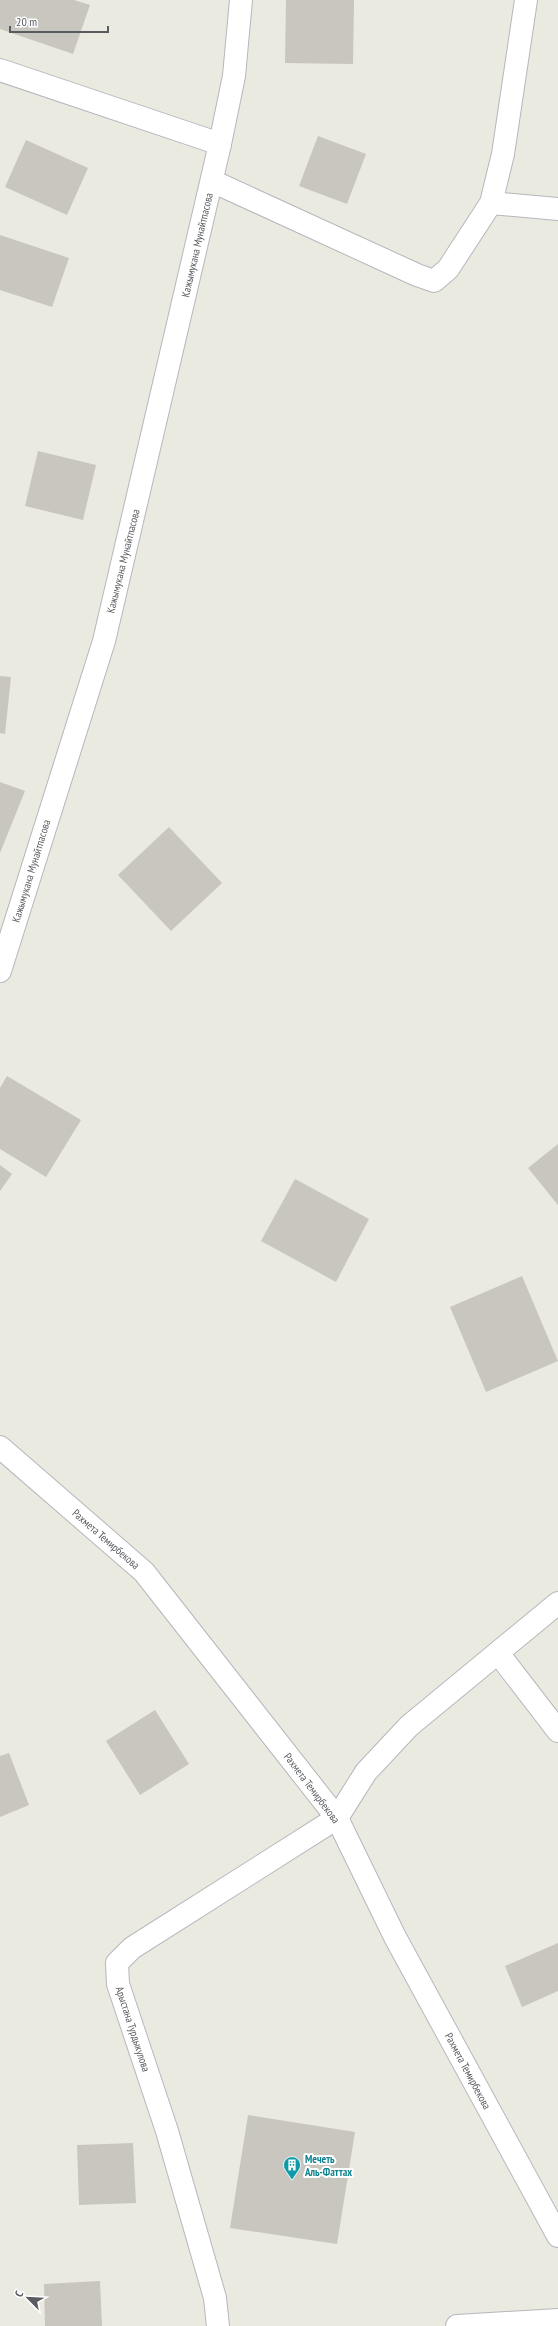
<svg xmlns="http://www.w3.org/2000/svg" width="558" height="2326" font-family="'PT Sans Narrow',sans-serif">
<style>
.building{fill:#c8c6bf}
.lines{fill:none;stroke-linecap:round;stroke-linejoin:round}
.street-casing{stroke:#b5b7bc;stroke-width:24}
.street{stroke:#fff;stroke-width:22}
.labels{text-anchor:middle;stroke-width:4;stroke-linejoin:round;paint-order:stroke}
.street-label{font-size:11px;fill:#585c61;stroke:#fff}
.culture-label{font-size:11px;font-weight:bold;fill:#0d838f;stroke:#fff;text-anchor:start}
</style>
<rect width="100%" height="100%" fill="#ebeae0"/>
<g class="building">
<path d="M0 0H74L90 5 73 54 0 29Z"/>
<path d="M286 0H354L353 64 285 63Z"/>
<path d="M318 136 366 154 347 204 299 186Z"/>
<path d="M26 140 88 168 67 215 5 187Z"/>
<path d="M0 235 69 258 52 307 0 290Z"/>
<path d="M38 451 96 465 83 520 25 506Z"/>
<path d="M0 676 11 677 5 734 0 733Z"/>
<path d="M0 782 25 791 0 853Z"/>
<path d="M169 827 222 883 171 931 118 875Z"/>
<path d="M7 1076 81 1120 46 1177 0 1149V1088Z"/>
<path d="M558 1144V1205L528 1168Z"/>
<path d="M0 1165 12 1174 0 1191Z"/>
<path d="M295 1179 369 1219 336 1282 261 1241Z"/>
<path d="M522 1276 558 1361 486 1392 450 1307Z"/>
<path d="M155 1710 189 1764 140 1795 106 1741Z"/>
<path d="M9 1753 29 1805 0 1817V1756Z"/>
<path d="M558 1943V1991L522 2007 505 1966Z"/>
<path d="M248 2115 355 2132 337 2244 230 2228Z"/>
<path d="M133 2143 136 2203 79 2205 77 2145Z"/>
<path d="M100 2281 102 2326H45L44 2284Z"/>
</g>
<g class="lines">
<g class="street-casing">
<g id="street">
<path d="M0 70 220 144"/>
<path d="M212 181 417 275 434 281 448 269 491 203 503 154 526 0"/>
<path d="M491 203 558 209"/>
<path d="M0 971 104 641 220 144 234 76 241 0"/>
<path d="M0 1447 144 1572 337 1818 395 1937 558 2236"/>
<path d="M498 1653 558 1731"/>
<path d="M218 2326 215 2298 167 2131 118 1984 117 1963 132 1948 337 1818 366 1772 409 1726 558 1603"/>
<path d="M457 2326 558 2320"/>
</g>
</g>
<use href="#street" class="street"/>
</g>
<defs>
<g id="building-pin" transform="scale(0.9)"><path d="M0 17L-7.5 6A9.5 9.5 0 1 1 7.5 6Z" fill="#0f9aa8" stroke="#fff"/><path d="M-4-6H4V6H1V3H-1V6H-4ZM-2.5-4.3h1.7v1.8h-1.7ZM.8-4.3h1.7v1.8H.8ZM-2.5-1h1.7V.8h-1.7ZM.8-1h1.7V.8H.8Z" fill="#fff"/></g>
</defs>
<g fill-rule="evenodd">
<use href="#building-pin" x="292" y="2165"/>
</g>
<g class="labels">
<g class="street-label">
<text transform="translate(197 245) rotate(-77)" y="4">Кажымукана Мунайтпасова</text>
<text transform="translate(123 561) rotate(-76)" y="4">Кажымукана Мунайтпасова</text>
<text transform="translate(31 871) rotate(-73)" y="4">Кажымукана Мунайтпасова</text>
<text transform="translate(106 1539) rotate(41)" y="4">Рахмета Темирбекова</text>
<text transform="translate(312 1788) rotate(53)" y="4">Рахмета Темирбекова</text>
<text transform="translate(133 2029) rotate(72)" y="4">Арыстана Турдыкулова</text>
<text transform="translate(468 2071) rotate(62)" y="4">Рахмета Темирбекова</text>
</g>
<g class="culture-label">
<text x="305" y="2163">Мечеть<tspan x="305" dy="13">Аль-Фаттах</tspan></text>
</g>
</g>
<g transform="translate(28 2298) rotate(294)" stroke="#ffffff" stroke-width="3" paint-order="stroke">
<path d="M0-3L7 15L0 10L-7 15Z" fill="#585c61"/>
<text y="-6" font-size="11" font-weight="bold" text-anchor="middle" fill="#585c61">С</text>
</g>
<path d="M10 26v6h98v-6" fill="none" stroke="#585c61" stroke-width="2"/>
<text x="16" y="26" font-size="12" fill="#585c61" stroke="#ffffff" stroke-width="3" paint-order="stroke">20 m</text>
</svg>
